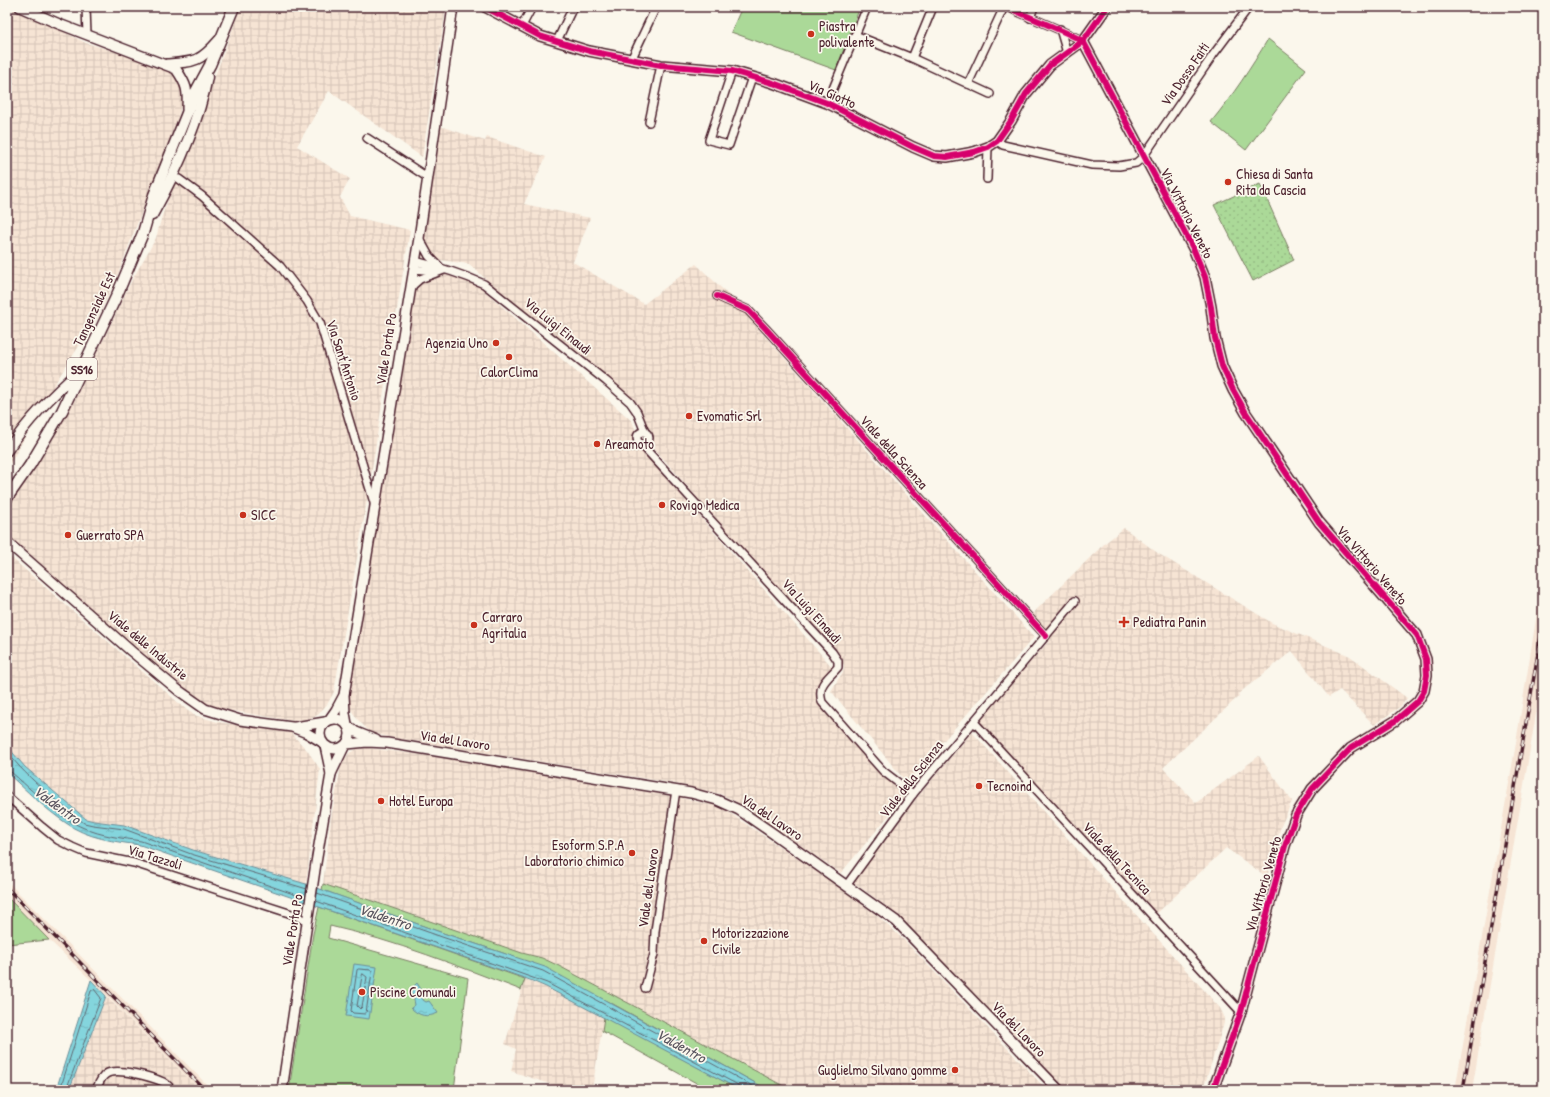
<svg xmlns="http://www.w3.org/2000/svg" width="1550" height="1097" font-family="'Patrick Hand',sans-serif">
<style>
.built{fill:#f6e4d4}
.industrial{fill:url(#industrial-grid)}
.green{fill:#abd998;stroke:#7a7c62}
.garden{fill:url(#garden-dots);stroke:#7a7c62}
.water{fill:url(#water-ripples);stroke:#6d8c96}
.lines{fill:none;stroke-linecap:round;stroke-linejoin:round}
.shore{stroke:#616872;stroke-width:1}
.street-casing{stroke:#4a1f2b;stroke-width:10}
.secondary-casing{stroke:#4a1f2b;stroke-width:12}
.primary-casing{stroke:#4a1f2b;stroke-width:13}
.street{stroke:#fbf7ec;stroke-width:7}
.secondary{stroke:#fbf7ec;stroke-width:9}
.primary{stroke:#fbf7ec;stroke-width:10}
.rail-casing{stroke:#4a1f2b;stroke-width:3.5}
.rail{stroke:#fbf7ec;stroke-width:2;stroke-dasharray:6;stroke-linecap:butt}
.cycleway-casing{stroke:#fbf7ec;stroke-width:8}
.cycleway{stroke:#d6006c;stroke-width:6}
.poi-dot{fill:#c8321e;stroke:#fbf7ec;stroke-width:1.5}
.labels{text-anchor:middle;stroke-width:3.5;stroke-linejoin:round;paint-order:stroke}
.shield{fill:#fbf7ec;stroke:#7f6065;stroke-width:1}
.shield-label{font-size:13px;font-weight:bold;fill:#4a1f2b}
.poi-label{font-size:14px;fill:#4a1f2b;stroke:#fbf7ec;text-anchor:start}
.street-label{font-size:14px;fill:#4a1f2b;stroke:#fbf7ec}
.water-label{font-size:15px;font-style:italic;fill:#5b5660;stroke:#fbf7ec}
</style>
<defs>
<pattern id="industrial-grid" width="8" height="8" patternUnits="userSpaceOnUse"><rect width="8" height="8" fill="#f6e4d4"/><path d="M0 4h8M4 0v8" fill="none" stroke="#d4c3b6"/></pattern>
<pattern id="garden-dots" width="8" height="8" patternUnits="userSpaceOnUse"><rect width="8" height="8" fill="#abd998"/><path d="M2 2h.1M6 6h.1" fill="none" stroke="#95ba83" stroke-width="1.8" stroke-linecap="round"/></pattern>
<pattern id="water-ripples" width="26" height="14" patternUnits="userSpaceOnUse"><rect width="26" height="14" fill="#84d5dd"/><path d="M2 4q2-2 4 0t4 0M15 11q2-2 4 0t4 0" fill="none" stroke="#74b6be"/></pattern>
</defs>
<rect width="100%" height="100%" fill="#fbf7ec"/>
<filter id="ink" filterUnits="userSpaceOnUse"><feTurbulence type="fractalNoise" baseFrequency=".025" numOctaves="2"/><feDisplacementMap in="SourceGraphic" scale="8" xChannelSelector="R" yChannelSelector="G"/><feConvolveMatrix kernelMatrix="1 2 1 2 8 2 1 2 1" color-interpolation-filters="sRGB"/></filter>
<g filter="url(#ink)">
<g class="built">
<path d="M1543 576V673L1472 1090H1455L1515 749Z"/>
<path d="M7 881 212 1090H200L91 980 49 940 7 897Z"/>
</g>
<g class="industrial">
<path d="M7 7H10L38 19 86 43 160 65 173 73 182 85 183 99 177 120 118 274 87 339 83 340 59 377 7 469Z"/>
<path d="M241 7H446L422 157 329 91 297 146 350 179 340 197 350 216 410 230 389 358 369 488 334 692 328 703 318 715 310 718 294 721 210 707 180 688 7 537V505L36 465 51 442 74 401 132 280 156 238 162 216Z"/>
<path d="M440 126 485 141 487 137 546 157 524 204 590 218 573 262 644 304 696 264 751 316 752 322 1034 637 907 783 831 691 844 670V665L653 447 640 415 469 264 418 257Z"/>
<path d="M442 270 464 273 632 421 644 453 833 668 819 693 904 797 841 873 735 801 721 794 673 783 389 737 370 732 358 720 351 710 347 694 413 289 419 279Z"/>
<path d="M1124 528 1159 554 1272 623 1350 656 1407 698 1401 706 1374 725 1340 690 1329 697 1292 651 1238 694 1239 696 1163 768 1196 803 1259 756 1292 801 1281 826 1267 877 1226 848 1153 917 978 722 1048 642 1047 637 1029 617 1104 544Z"/>
<path d="M7 554 188 711 197 716 218 722 291 733 307 750 320 769 306 884 193 850 124 825 94 821 86 819 25 767 13 753 7 740Z"/>
<path d="M972 732 1220 1008 1224 1016V1023L1203 1090H1064L912 930 883 904 849 879Z"/>
<path d="M367 748 445 758 671 796 717 806 728 812 832 882 875 914 903 939 1047 1090H791L559 966 542 958 522 953 323 884 331 818 341 766 349 753 357 749Z"/>
<path d="M525 979 546 987 604 1017 592 1090H567L511 1071 516 1049 505 1044Z"/>
<path d="M106 996 200 1090H69Z"/>
</g>
<g class="green">
<path d="M742 7H860L836 70 731 32Z"/>
<path d="M1268 39 1306 69 1246 150 1211 122C1233 95 1251 68 1268 39Z"/>
<path d="M323 884 522 953 542 958 559 966 791 1090H768L613 1004 503 953 443 933 322 890Z"/>
<path d="M7 897 49 940 7 944Z"/>
<path d="M319 907 525 979 521 990C458 966 396 941 330 926L328 938 468 978 454 1090H289L313 934Z"/>
<path d="M604 1017 740 1090H709L602 1031Z"/>
</g>
<path class="garden" d="M1260 184 1294 260 1253 281 1214 205Z"/>
<g class="water">
<path d="M7 741 13 753 25 767 86 819 94 821 124 825 193 850 306 884 443 933 545 967 768 1090H740L546 987 530 980 140 845C116 842 86 838 66 823 45 809 26 790 7 773Z"/>
<path d="M354 964 377 967 369 1019 346 1016Z"/>
<path d="M91 980 106 996 69 1090H56Z"/>
<path d="M417 983 424 994 422 996 423 1000 426 1002 429 1001 438 1013C427 1018 419 1016 411 1008L415 1005 413 995 410 994 414 986Z"/>
</g>
<g class="lines">
<g class="shore">
<path d="M7 750C16 769 66 809 84 823L93 825 124 829 191 854 307 889"/>
<path d="M7 770 11 772C32 790 59 818 84 828 101 836 122 838 141 841L305 898"/>
<path d="M317 893 442 937 543 971 760 1090"/>
<path d="M316 901 547 983 738 1085 741 1090"/>
<path d="M359 969 371 970 372 972 366 1013 365 1014 353 1013 351 1011 357 970Z"/>
<path d="M363 974 367 977 362 1007 360 1009 357 1006 362 976Z"/>
<path d="M60 1090 91 991 94 989 101 998 66 1090"/>
</g>
<g class="street-casing">
<g id="street">
<path d="M86 7 87 35"/>
<path d="M1008 7C1032 19 1058 28 1083 41"/>
<path d="M1030 18 1034 7"/>
<path d="M522 26 532 7"/>
<path d="M1060 29 1067 53"/>
<path d="M855 35 912 58 990 94"/>
<path d="M557 41 573 7"/>
<path d="M912 58 933 7"/>
<path d="M631 60 656 7"/>
<path d="M732 71 709 140 729 145 752 77"/>
<path d="M968 84 1004 7"/>
<path d="M827 103 867 7"/>
<path d="M649 122 661 65"/>
<path d="M367 138 427 177"/>
<path d="M997 141 1003 145 1092 165 1119 166 1136 163 1143 157 1213 55 1249 7"/>
<path d="M179 179 202 196 280 266 307 301 320 323 375 506"/>
<path d="M987 179 988 147"/>
<path d="M419 238 429 256 439 266"/>
<path d="M415 261C439 267 462 274 484 284L606 381 630 402 637 412 645 432"/>
<path d="M413 269 434 271"/>
<path d="M411 287 420 279 444 270"/>
<path d="M717 296 748 310 767 330 1046 636"/>
<circle cx="643" cy="438" r="6"/>
<path d="M641 444 832 652 838 661V667C827 680 817 684 822 702L883 771 913 794"/>
<path d="M974 722 1241 1012"/>
<path d="M7 796 42 827 58 840 72 847 86 853 134 863 295 915 307 922"/>
<path d="M846 886 913 794 1075 601"/>
<path d="M645 988 654 954 655 931 676 790"/>
<path d="M96 1090C98 1085 101 1077 106 1074 117 1067 152 1077 163 1082 167 1084 170 1088 173 1090"/>
</g>
</g>
<g class="secondary-casing">
<g id="secondary">
<path d="M20 7 59 24 176 69C187 85 188 90 187 109"/>
<path d="M485 7 540 36 589 51 661 65 732 71 773 83 827 103 913 147 934 156 947 157 974 152 988 147 997 141 1011 121 1026 94 1050 65 1083 41 1107 7"/>
<path d="M1083 41 1193 248 1205 277 1211 307 1215 338 1222 366 1233 390 1246 413 1319 522 1417 635 1426 659 1427 675 1424 691 1418 701 1395 721 1351 748 1312 789 1296 815 1285 846 1241 1012 1213 1090"/>
<path d="M167 64C195 62 200 62 219 40"/>
<path d="M7 451C27 421 54 393 82 369"/>
<path d="M7 542 131 651 178 690 205 709 240 720 292 727 307 733 322 742"/>
<circle cx="335" cy="734" r="15"/>
<path d="M329 720 336 710 343 697"/>
<path d="M347 724 345 713 344 695 419 238 453 7"/>
<path d="M348 726 356 732 376 740"/>
<path d="M295 727 325 722"/>
<path d="M347 744 367 742 387 743 691 793 717 800 739 810 771 832 896 921 1059 1090"/>
<path d="M325 746 331 774"/>
<path d="M282 1090 316 863 331 774 344 747"/>
</g>
</g>
<g class="primary-casing">
<g id="primary">
<path d="M152 215C176 172 198 125 207 77"/>
<path d="M7 498 30 465 62 411 117 295 143 233 154 195 187 113 196 91 210 65 234 7"/>
</g>
</g>
<use href="#street" class="street"/>
<use href="#secondary" class="secondary"/>
<use href="#primary" class="primary"/>
<g class="rail-casing">
<g id="rail">
<path d="M7 888 205 1090"/>
<path d="M1463 1090 1543 624"/>
</g>
</g>
<use href="#rail" class="rail"/>
<g class="cycleway-casing">
<g id="cycleway">
<path d="M485 7 540 36 589 51 661 65 732 71 773 83 827 103 913 147 934 156 947 157 974 152 988 147 997 141 1011 121 1026 94 1050 65 1083 41 1107 7"/>
<path d="M1008 7C1032 19 1058 28 1083 41L1193 248 1205 277 1211 307 1215 338 1222 366 1233 390 1246 413 1319 522 1417 635 1426 659 1427 675 1424 691 1418 701 1395 721 1351 748 1312 789 1296 815 1285 846 1241 1012 1213 1090"/>
<path d="M717 296 748 310 767 330 1046 636"/>
</g>
</g>
<use href="#cycleway" class="cycleway"/>
</g>
</g>
<g class="poi-dot">
<circle cx="811" cy="34" r="4"/>
<circle cx="1228" cy="182" r="4"/>
<circle cx="496" cy="343" r="4"/>
<circle cx="509" cy="357" r="4"/>
<circle cx="689" cy="416" r="4"/>
<circle cx="597" cy="444" r="4"/>
<circle cx="662" cy="505" r="4"/>
<circle cx="243" cy="515" r="4"/>
<circle cx="68" cy="535" r="4"/>
<path d="M1122 616h4v4h4v4h-4v4h-4v-4h-4v-4h4z"/>
<circle cx="474" cy="625" r="4"/>
<circle cx="979" cy="786" r="4"/>
<circle cx="381" cy="801" r="4"/>
<circle cx="632" cy="853" r="4"/>
<circle cx="704" cy="941" r="4"/>
<circle cx="362" cy="992" r="4"/>
<circle cx="955" cy="1070" r="4"/>
</g>
<g class="labels">
<rect class="shield" x="67" y="358" width="30" height="22" rx="3"/>
<g class="shield-label">
<text x="82" y="374">SS16</text>
</g>
<g class="poi-label">
<text x="819" y="31">Piastra<tspan x="819" dy="16">polivalente</tspan></text>
<text x="1236" y="179">Chiesa di Santa<tspan x="1236" dy="16">Rita da Cascia</tspan></text>
<text x="488" y="348" text-anchor="end">Agenzia Uno</text>
<text x="509" y="377" text-anchor="middle">CalorClima</text>
<text x="697" y="421">Evomatic Srl</text>
<text x="605" y="449">Areamoto</text>
<text x="670" y="510">Rovigo Medica</text>
<text x="251" y="520">SICC</text>
<text x="76" y="540">Guerrato SPA</text>
<text x="482" y="622">Carraro<tspan x="482" dy="16">Agritalia</tspan></text>
<text x="1133" y="627">Pediatra Panin</text>
<text x="987" y="791">Tecnoind</text>
<text x="389" y="806">Hotel Europa</text>
<text x="624" y="850" text-anchor="end">Esoform S.P.A<tspan x="624" dy="16">Laboratorio chimico</tspan></text>
<text x="712" y="938">Motorizzazione<tspan x="712" dy="16">Civile</tspan></text>
<text x="370" y="997">Piscine Comunali</text>
<text x="947" y="1075" text-anchor="end">Guglielmo Silvano gomme</text>
</g>
<g class="street-label">
<text transform="translate(1185 74) rotate(-55)" y="5">Via Dosso Faiti</text>
<text transform="translate(832 94) rotate(24)" y="5">Via Giotto</text>
<text transform="translate(1187 213) rotate(63)" y="5">Via Vittorio Veneto</text>
<text transform="translate(94 309) rotate(-65)" y="5">Tangenziale Est</text>
<text transform="translate(558 326) rotate(39)" y="5">Via Luigi Einaudi</text>
<text transform="translate(386 349) rotate(-81)" y="5">Viale Porta Po</text>
<text transform="translate(344 360) rotate(72)" y="5">Via Sant'Antonio</text>
<text transform="translate(894 452) rotate(48)" y="5">Viale della Scienza</text>
<text transform="translate(1372 565) rotate(49)" y="5">Via Vittorio Veneto</text>
<text transform="translate(812 611) rotate(48)" y="5">Via Luigi Einaudi</text>
<text transform="translate(148 645) rotate(40)" y="5">Viale delle Industrie</text>
<text transform="translate(455 740) rotate(9)" y="5">Via del Lavoro</text>
<text transform="translate(911 779) rotate(-52)" y="5">Viale della Scienza</text>
<text transform="translate(772 817) rotate(34)" y="5">Via del Lavoro</text>
<text transform="translate(155 857) rotate(17)" y="5">Via Tazzoli</text>
<text transform="translate(1117 858) rotate(47)" y="5">Viale della Tecnica</text>
<text transform="translate(1263 884) rotate(-74)" y="5">Via Vittorio Veneto</text>
<text transform="translate(648 888) rotate(-82)" y="5">Viale del Lavoro</text>
<text transform="translate(292 930) rotate(-81)" y="5">Viale Porta Po</text>
<text transform="translate(1019 1029) rotate(46)" y="5">Via del Lavoro</text>
</g>
<g class="water-label">
<text transform="translate(57 805) rotate(36)" y="5">Valdentro</text>
<text transform="translate(385 917) rotate(18)" y="5">Valdentro</text>
<text transform="translate(681 1046) rotate(29)" y="5">Valdentro</text>
</g>
</g>
<rect width="1550" height="1097" fill="none" stroke="#fbf7ec" stroke-width="24"/>
<rect x="12" y="12" width="1526" height="1073" fill="none" stroke="#4a1f2b" stroke-width="1.5" filter="url(#ink)"/>
</svg>
